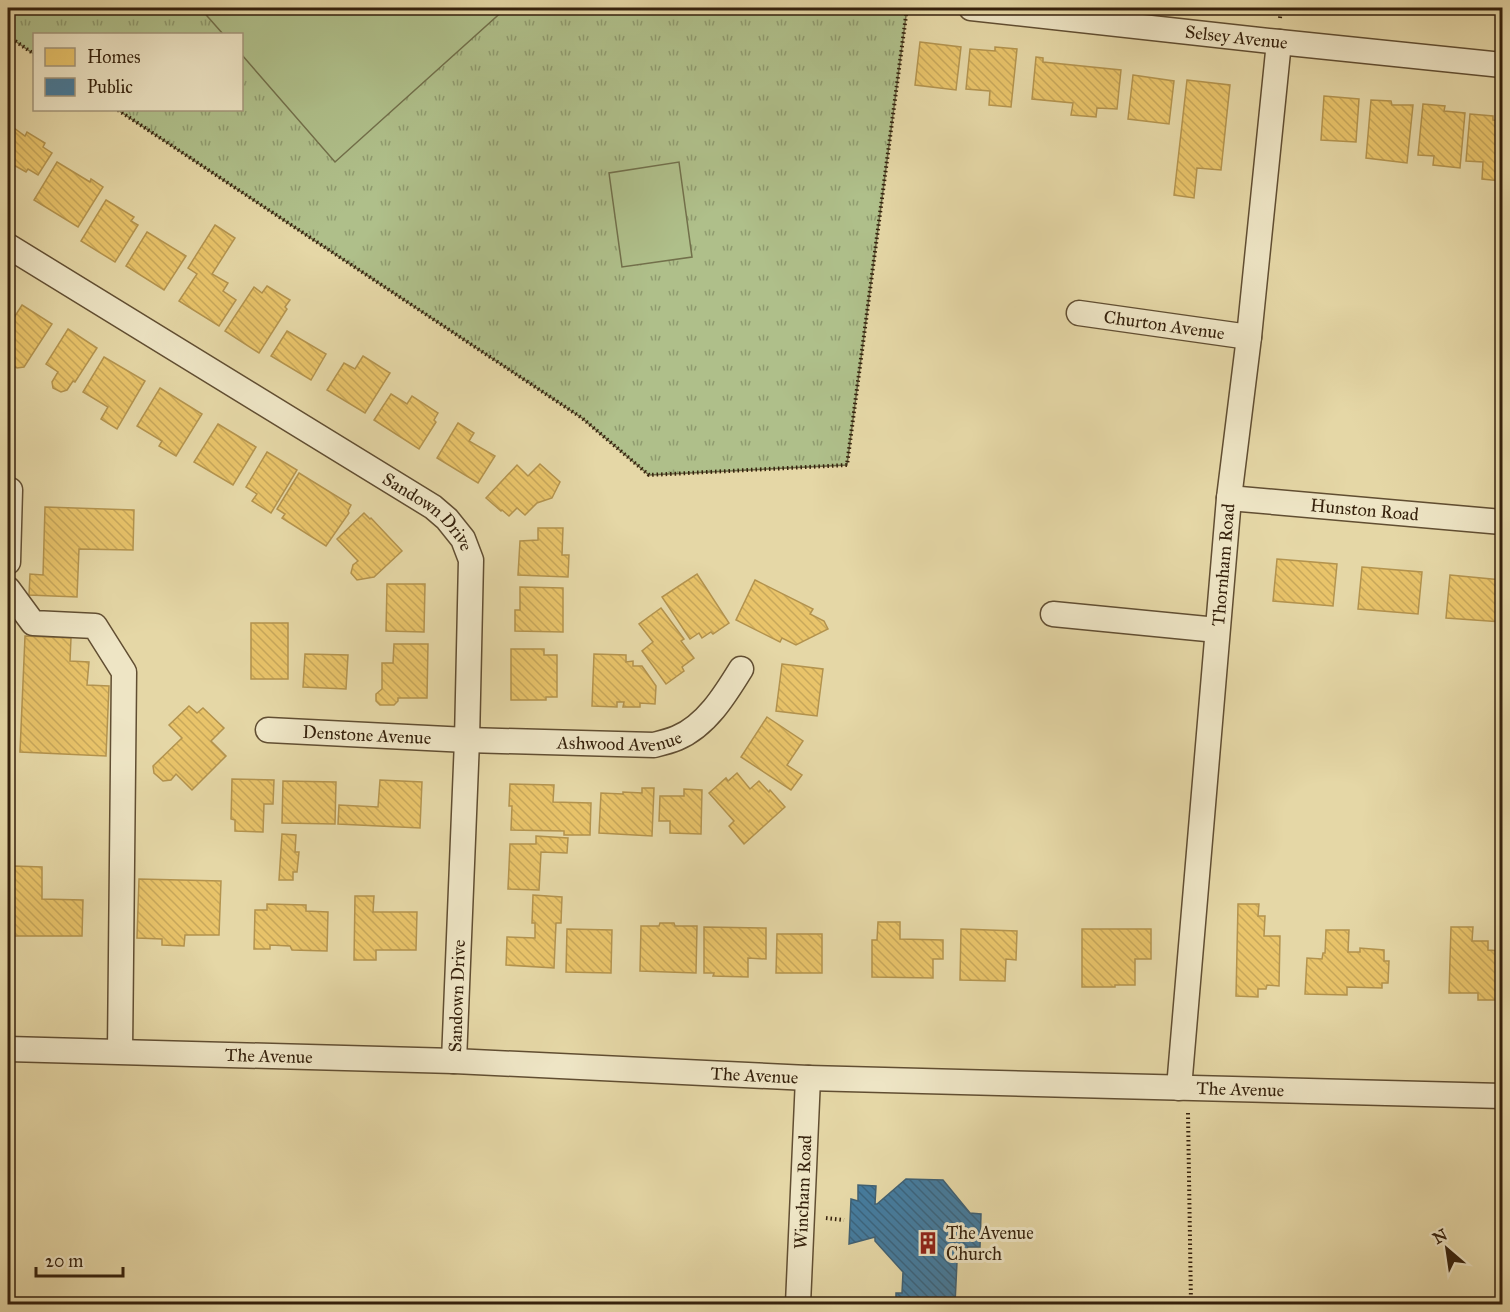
<svg xmlns="http://www.w3.org/2000/svg" width="1510" height="1312" font-family="'IM FELL Great Primer',serif">
<style>
.grass{fill:url(#grass-tufts);stroke:#72704b;stroke-width:1.5}
.garden{fill:#afbf8a;stroke:#72704b;stroke-width:1.5}
.homes{fill:url(#homes-back-hatch);stroke:#b3934e;stroke-width:1.5}
.public{fill:url(#public-back-hatch);stroke:#406072;stroke-width:1.5}
.lines{fill:none;stroke-linecap:round;stroke-linejoin:round}
.minor-casing{stroke:#614e32;stroke-width:27}
.path{stroke:#35210c;stroke-width:4;stroke-dasharray:1.5 3;stroke-linecap:butt}
.minor{stroke:#eee5c5;stroke-width:24}
.labels{text-anchor:middle;stroke-width:6;stroke-linejoin:round;paint-order:stroke}
.street-label{font-size:18px;fill:#35210c;stroke:#eee5c5}
.poi-label{font-size:18px;fill:#35210c;stroke:#eee5c5;text-anchor:start}
</style>
<defs>
<pattern id="grass-tufts" width="24" height="20" patternUnits="userSpaceOnUse" patternTransform="scale(1.5)"><rect width="24" height="20" fill="#afbf8a"/><path d="M3 7l-1-3M5 7V3M7 7l1-3M15 17l-1-3M17 17v-4M19 17l1-3" fill="none" stroke="#8f9b6f"/></pattern>
<pattern id="homes-back-hatch" width="6" height="6" patternUnits="userSpaceOnUse" patternTransform="scale(1.5)"><rect width="6" height="6" fill="#e9c46a"/><path d="M-1 5l2 2M0 0l6 6M5-1l2 2" fill="none" stroke="#c8a85b"/></pattern>
<pattern id="public-back-hatch" width="6" height="6" patternUnits="userSpaceOnUse" patternTransform="scale(1.5)"><rect width="6" height="6" fill="#457b9d"/><path d="M-1 5l2 2M0 0l6 6M5-1l2 2" fill="none" stroke="#3a647e"/></pattern>
</defs>
<rect width="100%" height="100%" fill="#e5d7a6"/>
<filter id="stains"><feTurbulence type="fractalNoise" baseFrequency=".00333" numOctaves="4"/><feColorMatrix values="0 0 0 0 .2 0 0 0 0 .09 0 0 0 0 .02 0 0 0 .5 -.17"/></filter>
<radialGradient id="worn" r=".72"><stop offset=".6" stop-color="#630" stop-opacity="0"/><stop offset="1" stop-color="#630" stop-opacity=".3"/></radialGradient>
<path class="grass" d="M8 8H907L847 465 649 475 582 418 118 110H242V34H34V54L8 36Z"/>
<g class="garden">
<path d="M200 8H506L335 162 242 55V34H223Z"/>
<path d="M679 162 692 257 622 267 609 173Z"/>
</g>
<g class="homes">
<path d="M920 42 961 47 956 90 915 85Z"/>
<path d="M995 47 1017 49 1011 107 989 105 990 91 966 89 970 49 995 51Z"/>
<path d="M1036 57 1043 58V62L1121 70 1117 109 1097 108 1096 117 1071 115 1073 103 1032 99Z"/>
<path d="M1133 75 1174 81 1169 124 1128 119Z"/>
<path d="M1187 80 1230 85 1221 170 1197 168 1194 198 1174 195Z"/>
<path d="M1324 96 1359 99 1356 142 1321 140Z"/>
<path d="M1371 100 1391 101 1392 105H1413L1407 163 1366 158Z"/>
<path d="M1423 104 1445 106 1444 111 1465 113 1460 168 1433 165 1434 156 1418 155Z"/>
<path d="M1470 114 1493 116V120L1502 121V158L1501 181 1482 179 1483 162 1466 161Z"/>
<path d="M14 128 25 136 27 132 45 143 43 147 52 153 38 175 28 169 26 172 10 163 13 159 8 156V137Z"/>
<path d="M57 162 90 182 91 179 103 187 78 227 34 200Z"/>
<path d="M106 200 134 217 131 221 138 225 115 262 81 241Z"/>
<path d="M215 225 235 238 212 274 228 283 223 291 236 300 219 326 179 301 197 274 188 268Z"/>
<path d="M147 232 186 256 164 290 126 266Z"/>
<path d="M267 286 290 300 285 307 287 309 259 353 225 331 254 287 262 293Z"/>
<path d="M22 305 52 324 24 367 17 368 8 362V353L12 346 8 343V327Z"/>
<path d="M68 329 97 348 75 382 73 381 67 390 61 392 53 388 52 382 58 372 46 364Z"/>
<path d="M287 331 326 354 311 380 271 356Z"/>
<path d="M363 356 390 373 365 413 327 390 344 363 355 369Z"/>
<path d="M104 357 145 381 117 429 101 419 108 407 83 392Z"/>
<path d="M160 388 202 414 176 456 159 446 162 441 137 426Z"/>
<path d="M391 394 407 404 412 396 438 413 434 420 436 422 419 449 374 420Z"/>
<path d="M458 423 474 433 469 441 495 456 478 483 437 458Z"/>
<path d="M218 424 256 447 233 485 194 462Z"/>
<path d="M267 452 297 470 271 513 252 501 257 494 246 487Z"/>
<path d="M540 464 560 482 552 498 537 503 525 515 517 508 509 516 502 510 501 511 486 498 517 465 528 476Z"/>
<path d="M299 473 351 505 348 511 349 513 326 546 282 518 285 514 277 509Z"/>
<path d="M45 507 134 510 133 550 79 549 77 597 29 595 30 574 43 575Z"/>
<path d="M364 513 370 519 371 518 402 551 374 577 357 580 351 573 353 565 358 561 337 539Z"/>
<path d="M538 528H563L562 555H569L568 577 518 575 520 541 538 540Z"/>
<path d="M1277 559 1337 564 1333 606 1273 601Z"/>
<path d="M1362 567 1422 572 1418 614 1358 609Z"/>
<path d="M697 574 729 623 713 634 711 632 702 638 699 633 690 639 662 597Z"/>
<path d="M1450 575 1502 580V622L1446 618Z"/>
<path d="M755 580 813 609 810 614 824 621 828 629 796 645 782 638 780 642 736 620Z"/>
<path d="M387 584H425L424 632 386 631Z"/>
<path d="M520 587 563 588V632L515 631V610H520Z"/>
<path d="M661 608 684 639 681 641 694 658 682 667 684 671 666 684 642 651 653 642 639 624Z"/>
<rect x="251" y="623" width="37" height="56"/>
<path d="M25 636 71 638 70 661 89 662 87 685 109 686 106 756 20 752Z"/>
<path d="M394 644H428L427 698H398V701L394 705H380L376 701V694L382 689V663H393Z"/>
<path d="M511 649H544V655H557V697H546V700H511Z"/>
<path d="M305 654 348 655 346 689 303 687Z"/>
<path d="M594 654 626 655V662L633 661V666H642L656 686 655 704 640 703V707H623L624 702H617V707L592 706Z"/>
<path d="M782 664 823 669 817 716 776 711Z"/>
<path d="M189 706 197 713 203 708 224 728 211 741 226 756 192 790 176 774 171 780 163 781 154 773 153 766 182 738 169 725Z"/>
<path d="M767 717 803 741 787 765 802 775 791 790 741 757Z"/>
<path d="M737 773 750 789 759 781 769 792 770 790 785 807 744 844 729 826 734 821 709 793 726 778 728 781Z"/>
<path d="M232 779 274 780 273 804H264L263 832 235 831V820L231 819Z"/>
<path d="M380 780 422 782 420 828 338 824 339 805 378 807Z"/>
<path d="M283 781 336 782 335 824 282 823Z"/>
<path d="M510 784 554 785 553 802 591 803 590 835H564V831L511 830 512 806H509Z"/>
<path d="M642 788H654L652 836 599 833 601 793 623 794V792L642 793Z"/>
<path d="M684 789 702 790 701 834 670 833V821H659L660 796H684Z"/>
<path d="M282 834 296 835 295 852H299L297 872H293V880H279Z"/>
<path d="M536 836 568 838 567 853 541 852 539 890 508 889 510 844H536Z"/>
<path d="M14 866 42 867V899L83 900 82 936H13Z"/>
<path d="M139 879 221 881 219 935H185L184 946 162 945V939L137 938Z"/>
<path d="M533 895 562 897 561 923H556L554 968 506 965 507 937 535 938V923H532Z"/>
<path d="M355 896H374L373 912H417L416 950H376V960H354Z"/>
<path d="M267 904 306 905V911L328 912 327 951 292 950 290 946 270 945V949H254L255 910H267Z"/>
<path d="M1238 904H1259L1258 916H1265L1264 936H1280L1279 986 1267 985 1266 989H1258V997L1236 996Z"/>
<path d="M878 922H900V939L943 940V959H933V978L872 977V940H877Z"/>
<path d="M660 923H674L675 926H697L696 973 640 971 641 926H659Z"/>
<path d="M704 927 766 928V959L748 958V977L713 976 714 973H704Z"/>
<path d="M1451 927H1473L1472 941H1488V950L1500 951 1498 1000H1478V993H1449Z"/>
<path d="M567 929 612 930 611 973 566 972Z"/>
<path d="M961 929 1017 931 1016 960 1006 959 1005 981 960 980Z"/>
<path d="M1082 929H1151V959H1135V985H1115V987H1082Z"/>
<path d="M1326 930H1349L1348 952H1360V948L1384 950V961H1389L1388 983H1382V988L1347 987V995L1305 994 1307 958 1322 959 1323 953H1325Z"/>
<path d="M777 934H822V973H776Z"/>
</g>
<path class="public" d="M906 1179 943 1180 970 1213 981 1214 980 1247H968L957 1262 955 1304H896V1293H902L903 1272 875 1241V1237L849 1244 851 1199 858 1201V1185L876 1186 875 1204H877Z"/>
<g class="lines">
<g class="minor-casing">
<g id="minor">
<path id="s1" d="M971 8 1279 42 1502 65"/>
<path id="s2" d="M8 246 433 507 447 519 463 539 471 560 467 740 454 1061"/>
<path id="s3" d="M1079 313 1249 337"/>
<path id="s4" d="M1229 498 1502 522"/>
<path d="M8 562 10 490"/>
<path d="M8 589 33 623 95 626 124 672 120 1051"/>
<path d="M1053 614 1217 630"/>
<path id="s5" d="M268 730 467 740 654 745C662 743 670 741 677 738 706 726 725 695 741 669"/>
<path id="s6" d="M8 1049 454 1061 808 1078 1502 1096"/>
<path id="s7" d="M1179 1088 1229 498 1249 337 1279 42"/>
<path id="s8" d="M798 1304 808 1078"/>
</g>
</g>
<g class="path">
<path d="M1280 18 1281 8"/>
<path d="M8 36 34 54"/>
<path d="M118 110 582 418 649 475 847 465 907 8"/>
<path d="M1188 1113 1191 1304"/>
<path d="M826 1218 844 1220"/>
</g>
<use href="#minor" class="minor"/>
</g>
<defs>
<g id="building-bare" transform="scale(1.8)"><path d="M-4-6H4V6H1V3H-1V6H-4ZM-2.5-4.3h1.7v1.8h-1.7ZM.8-4.3h1.7v1.8H.8ZM-2.5-1h1.7V.8h-1.7ZM.8-1h1.7V.8H.8Z" fill="#8f2418" stroke="#eee5c5" stroke-width="2.5" paint-order="stroke"/></g>
</defs>
<g fill-rule="evenodd">
<use href="#building-bare" x="928" y="1243"/>
</g>
<g class="labels">
<g class="street-label">
<text dy="6" stroke="none"><textPath href="#s1" startOffset="267">Selsey Avenue</textPath></text>
<text dy="6" stroke="none"><textPath href="#s3" startOffset="86">Churton Avenue</textPath></text>
<text dy="6" stroke="none"><textPath href="#s4" startOffset="136">Hunston Road</textPath></text>
<text dy="6" stroke="none"><textPath href="#s2" startOffset="498">Sandown Drive</textPath></text>
<text dy="6" stroke="none"><textPath href="#s7" startOffset="525">Thornham Road</textPath></text>
<text dy="6" stroke="none"><textPath href="#s5" startOffset="99">Denstone Avenue</textPath></text>
<text dy="6" stroke="none"><textPath href="#s5" startOffset="352">Ashwood Avenue</textPath></text>
<text transform="translate(457 996) rotate(-88)" y="6">Sandown Drive</text>
<text dy="6" stroke="none"><textPath href="#s6" startOffset="261">The Avenue</textPath></text>
<text dy="6" stroke="none"><textPath href="#s6" startOffset="747">The Avenue</textPath></text>
<text dy="6" stroke="none"><textPath href="#s6" startOffset="1233">The Avenue</textPath></text>
<text dy="6" stroke="none"><textPath href="#s8" startOffset="112">Wincham Road</textPath></text>
</g>
<g class="poi-label">
<text x="946" y="1239">The Avenue<tspan x="946" dy="21">Church</tspan></text>
</g>
</g>
<rect width="1510" height="1312" fill="none" stroke="#e5d7a6" stroke-width="30"/>
<rect x="9" y="9" width="1492" height="1294" fill="none" stroke="#35210c" stroke-width="3"/>
<rect x="15" y="15" width="1480" height="1282" fill="none" stroke="#35210c" stroke-width="1.5"/>
<rect x="33" y="33" width="210" height="78" fill="#eee5c5" stroke="#a4977b" stroke-width="1.5"/>
<rect x="45" y="48" width="30" height="18" fill="#e9c46a" stroke="#a4977b" stroke-width="1.5"/>
<text x="87" y="63" font-size="18" fill="#35210c">Homes</text>
<rect x="45" y="78" width="30" height="18" fill="#457b9d" stroke="#a4977b" stroke-width="1.5"/>
<text x="87" y="93" font-size="18" fill="#35210c">Public</text>
<g transform="translate(1447 1249) rotate(331)" stroke="#eee5c5" stroke-width="4.5" paint-order="stroke">
<path d="M0-4.5L10 22L0 15L-10 22Z" fill="#35210c"/>
<text y="-9" font-size="16" font-weight="bold" text-anchor="middle" fill="#35210c">N</text>
</g>
<path d="M36 1267v9h87v-9" fill="none" stroke="#35210c" stroke-width="3"/>
<text x="45" y="1267" font-size="18" fill="#35210c" stroke="#eee5c5" stroke-width="4.5" paint-order="stroke">20 m</text>
<rect width="100%" height="100%" filter="url(#stains)"/>
<rect width="100%" height="100%" fill="url(#worn)"/>
</svg>
